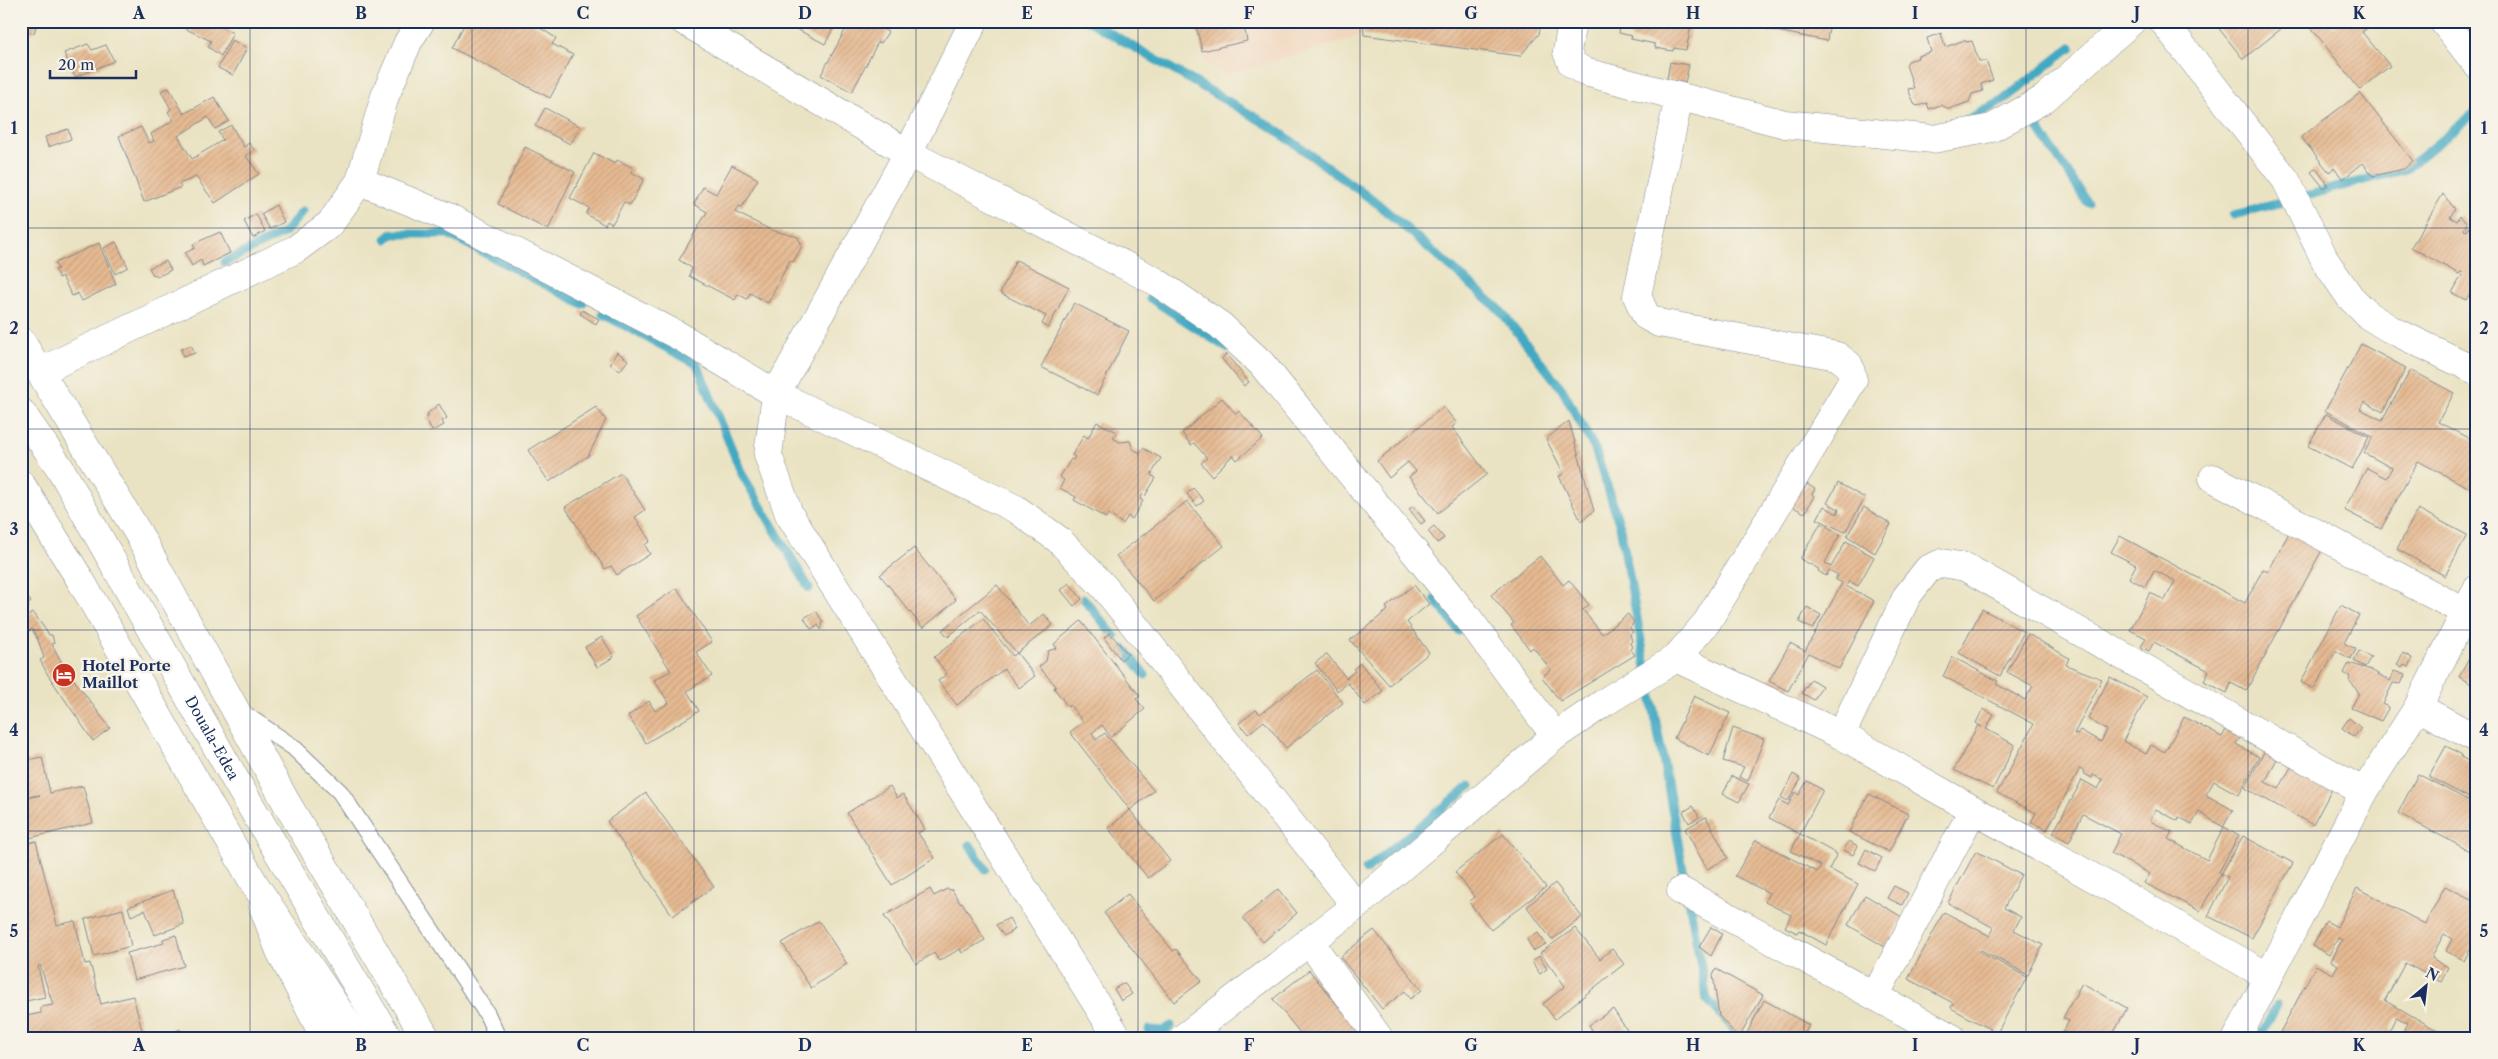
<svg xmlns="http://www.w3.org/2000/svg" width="2498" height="1059" font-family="'Libre Caslon Text',serif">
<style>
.built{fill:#f1d5bd}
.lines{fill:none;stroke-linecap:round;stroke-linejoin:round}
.stream{stroke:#42a9c2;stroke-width:9}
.building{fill:url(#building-hatch);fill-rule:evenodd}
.lane-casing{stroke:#828990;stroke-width:18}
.street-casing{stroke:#828990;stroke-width:29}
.secondary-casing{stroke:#828990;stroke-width:29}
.primary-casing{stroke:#828990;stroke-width:29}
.highway-casing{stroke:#828990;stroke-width:29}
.lane{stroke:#fff;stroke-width:16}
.street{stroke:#fff;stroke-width:28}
.secondary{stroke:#fff;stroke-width:28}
.primary{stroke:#fff;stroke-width:28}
.highway{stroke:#fff;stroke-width:28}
.grid{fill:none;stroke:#1b2f5e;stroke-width:1;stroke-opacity:0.55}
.labels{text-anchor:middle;stroke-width:5;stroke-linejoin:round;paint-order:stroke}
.poi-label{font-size:15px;font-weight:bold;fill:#1b2f5e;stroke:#f7f3e8;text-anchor:start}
.street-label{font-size:15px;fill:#1b2f5e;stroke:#f7f3e8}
.neatline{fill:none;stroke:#1b2f5e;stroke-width:2}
.grid-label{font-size:16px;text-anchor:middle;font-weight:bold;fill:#1b2f5e}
</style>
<defs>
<pattern id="building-hatch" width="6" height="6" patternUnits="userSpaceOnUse" patternTransform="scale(1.25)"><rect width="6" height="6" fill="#e6ba92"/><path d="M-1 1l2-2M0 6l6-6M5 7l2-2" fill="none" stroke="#c5a080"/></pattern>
</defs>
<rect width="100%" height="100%" fill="#f7f3e8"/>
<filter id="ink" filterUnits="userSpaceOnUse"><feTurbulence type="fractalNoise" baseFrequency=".02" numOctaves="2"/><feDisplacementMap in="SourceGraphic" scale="10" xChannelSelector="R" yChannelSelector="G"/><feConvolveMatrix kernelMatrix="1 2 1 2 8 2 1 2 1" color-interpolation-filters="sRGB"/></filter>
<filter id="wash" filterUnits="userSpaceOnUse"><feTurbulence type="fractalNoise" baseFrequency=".0096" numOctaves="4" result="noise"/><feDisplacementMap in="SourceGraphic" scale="20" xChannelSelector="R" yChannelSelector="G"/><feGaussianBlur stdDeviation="1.12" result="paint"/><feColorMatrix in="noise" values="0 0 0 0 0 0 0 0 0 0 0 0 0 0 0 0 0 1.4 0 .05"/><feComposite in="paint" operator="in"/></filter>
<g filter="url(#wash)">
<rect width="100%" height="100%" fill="#eae3c3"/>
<path class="built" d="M1195 21H1542L1539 34 1520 56 1364 35 1228 74 1206 64Z"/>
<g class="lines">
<g class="stream">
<path d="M1089 21 1272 127 1378 204 1499 309 1562 389 1595 449 1620 526 1707 999 1742 1038"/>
<path d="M1965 121 2002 101 2071 47"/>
<path d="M2034 122 2088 203"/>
<path d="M2234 215 2406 169 2477 111"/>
<path d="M386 239 392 234H448L583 304"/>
<path d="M225 262 285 232 303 211"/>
<path d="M1150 298 1227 348"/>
<path d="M603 314 697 364 742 474 809 588"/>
<path d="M1084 599 1115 637"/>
<path d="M1435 599 1459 631"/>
<path d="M1125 649 1145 675"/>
<path d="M970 845 985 869"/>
<path d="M1366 870 1470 786"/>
<path d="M1149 1030 1163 1031 1171 1026"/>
<path d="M2260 1038 2277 1005"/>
</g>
</g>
<g id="blocks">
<g class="building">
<path d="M21 21H38L34 33 21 32Z"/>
<path d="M187 21H210L233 33 221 56 208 47 211 41 184 28Z"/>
<path d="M466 21H529L556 38 552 44 573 55 550 98 452 48Z"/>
<path d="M781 21H837L825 44Z"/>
<path d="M850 21H867L888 32 881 43 878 42 852 92 821 75Z"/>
<path d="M1195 21H1261V22L1244 26 1247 41 1202 51Z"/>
<path d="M1363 21H1542L1539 34 1520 56 1364 35Z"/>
<path d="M1621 21H1692L1686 50 1674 48 1673 51 1655 48V44L1631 39 1632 36 1619 33Z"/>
<path d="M1768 21H1830L1827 41 1767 29Z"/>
<path d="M2213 21H2291L2243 59Z"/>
<path d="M2306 21H2328L2333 28 2341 21H2376L2362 32 2390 66 2360 90Z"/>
<path d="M1941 33 1945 47 1965 40 1966 42 1972 41 1979 61H1986L1993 80 1981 84 1983 91 1972 94 1969 102 1949 109 1941 105 1929 109 1927 103 1918 106 1915 105 1908 89 1914 88 1906 65 1908 61 1918 58 1917 56 1931 52 1927 38Z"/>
<path d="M232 40 247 48 233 75 218 68Z"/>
<path d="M88 44 92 50 106 45 114 61 75 77 64 53Z"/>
<path d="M1670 62 1689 65 1685 83 1667 79Z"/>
<path d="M169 88 184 114 214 97 229 121 215 129 208 117 178 136 192 159 223 140 218 132 231 125 244 147 249 143 254 150 246 156 259 174 215 203 196 177 179 184 181 187 144 202 119 136 141 127 149 143 154 141 151 134 174 120 168 112 171 109 161 91Z"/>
<path d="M2360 93 2413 161 2404 169 2373 176 2363 163 2343 179 2334 168 2329 172 2301 137Z"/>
<path d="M545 108 581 127 570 144 535 126Z"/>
<path d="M68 129 71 139 48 147 45 137Z"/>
<path d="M525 147 575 172 548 230 498 204Z"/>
<path d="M594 153 615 164 617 160 633 168 631 172 644 179 630 205 624 202 612 224 607 221 605 225 586 214 589 208 570 198Z"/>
<path d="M732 165 758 179 742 207 739 206 735 212 771 230 798 237 802 246 793 262 790 260 768 303 750 293 747 299 738 294 735 300 689 276 692 268 679 260 707 212 694 204 703 187 716 194Z"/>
<path d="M2316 168 2328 185 2324 188 2311 172Z"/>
<path d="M2443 194 2455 209 2450 217 2457 221 2460 216 2467 224 2464 230 2467 231 2469 227 2477 236V282L2466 300 2452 293 2463 273 2461 272 2459 274 2411 247Z"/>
<path d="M276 205 284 222 270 229 261 214Z"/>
<path d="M256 214 265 231 253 238 244 221Z"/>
<path d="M220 232 230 253 203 266 201 260 192 266 185 253 195 248 193 244Z"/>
<path d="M116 242 128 267 115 274 104 248Z"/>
<path d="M99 243 116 284 82 301 78 293 72 296 62 276 59 278 55 270 58 269 55 263Z"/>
<path d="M1016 260 1069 287 1048 328 1042 324 1046 316 1000 293Z"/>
<path d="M166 261 171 270 157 277 155 274 153 275 149 268Z"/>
<path d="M1074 303 1129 331 1097 395 1041 367Z"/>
<path d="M582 310 599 319 596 324 580 314Z"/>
<path d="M2361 344 2406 368 2383 412 2364 402 2360 409 2382 420 2411 370 2454 393 2438 422 2477 442V492L2418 461 2381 529 2344 510 2367 468 2386 478 2392 468 2364 453 2373 437 2325 411Z"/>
<path d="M191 345 195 353 183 357 181 349Z"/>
<path d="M617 352 628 360 620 371 610 364Z"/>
<path d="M1226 354 1249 382 1244 386 1222 359Z"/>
<path d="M1222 398 1236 414 1239 411 1263 438 1237 460 1233 455 1212 476 1201 463 1207 458 1194 443 1191 445 1182 433Z"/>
<path d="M439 404 447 418 442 421 444 425 432 431 426 418 429 416 427 414Z"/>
<path d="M596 407 606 420 588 456 549 482 528 450Z"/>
<path d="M1443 407 1457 423 1452 427 1487 474 1438 513 1409 477 1416 471 1408 462 1389 478 1377 461Z"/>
<path d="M2326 414 2369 437 2352 469 2308 446Z"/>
<path d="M1569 421 1594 511 1581 521 1559 476 1564 474 1546 439Z"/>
<path d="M1097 422 1117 432 1113 438 1120 442 1130 441 1133 449 1140 453 1143 448 1161 458 1151 475 1156 478 1145 496 1143 494 1140 499 1143 501 1132 519 1128 516 1123 524 1108 514 1106 518 1074 500 1076 497 1060 488 1064 480 1060 477 1071 459 1073 460 1075 457 1072 455 1084 435 1088 438Z"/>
<path d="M621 473 645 510 635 517 650 541 645 545 650 554 617 575 611 566 605 569 565 507Z"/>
<path d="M1838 483 1865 498 1845 532 1817 519 1824 506 1837 514 1839 509 1827 503Z"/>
<path d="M1807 484 1815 489 1812 494 1814 496 1805 513 1789 505 1800 486 1804 489Z"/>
<path d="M1193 488 1204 501 1197 506 1187 494Z"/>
<path d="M1187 501 1224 546 1154 601 1116 556Z"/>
<path d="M1413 506 1425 521 1421 524 1409 509Z"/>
<path d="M1864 507 1891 524 1875 553 1847 536Z"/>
<path d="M2418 509 2467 535 2445 576 2397 549Z"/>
<path d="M1821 523 1840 534 1825 563 1831 567 1846 541 1874 557 1858 586 1849 581 1846 586 1874 601 1839 669 1809 653 1788 691 1769 681 1790 643 1805 651 1842 583 1835 579 1838 575 1829 570 1826 576 1818 571 1819 569 1800 559Z"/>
<path d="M1434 526 1444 538 1437 543 1428 531Z"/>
<path d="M2291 529 2323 548 2246 691 2231 683 2227 693 2204 681 2209 671 2154 642 2149 651 2141 647 2146 638 2130 630 2150 593 2165 600 2175 581 2154 570 2145 587 2129 578 2136 565 2111 552 2120 536 2245 603 2263 569 2268 572Z"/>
<path d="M914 548 956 600 923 628 880 575Z"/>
<path d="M1540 556 1563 585 1569 580 1589 605 1583 610 1602 634 1628 614 1634 622 1630 628 1633 632 1630 634 1632 641 1630 643 1632 647 1630 649 1635 655 1560 701 1542 677 1551 670 1533 647 1530 650 1511 625 1514 623 1491 595Z"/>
<path d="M1069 583 1082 599 1074 606 1061 590Z"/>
<path d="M997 585 1029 626 1044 614 1053 625 1017 653 1035 676 1019 688 1004 669 957 705 938 681 947 674 934 657 983 619 1013 656 1017 653 980 610 948 637 942 630Z"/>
<path d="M1414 585 1429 604 1407 622 1429 653 1389 685 1350 640 1388 610 1386 607Z"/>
<path d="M21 588 31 602 21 609Z"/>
<path d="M677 588 712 642 696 652 712 676 687 691 699 711 646 743 628 716 649 701 655 711 669 703 654 680 671 671 636 616Z"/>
<path d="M2341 605 2359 615 2344 643 2356 649 2351 659 2336 651 2314 689 2301 682Z"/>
<path d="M1807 607 1821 615 1813 629 1799 622Z"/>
<path d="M1982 609 2024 632 2000 676 1959 653Z"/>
<path d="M816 611 823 622 821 630 818 625 811 629 804 618Z"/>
<path d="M33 612 49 635H52L54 643 52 644 63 665 110 728 93 741 48 675 40 660 44 658 38 640 32 629 29 631 22 620Z"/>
<path d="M1081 621 1140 696 1136 699 1145 709 1111 737 1102 725 1092 733 1096 740 1105 733 1154 791 1130 810 1170 861 1148 878 1108 828 1130 810 1070 732 1083 722 1070 705 1068 707 1054 688 1056 686 1039 667 1046 661 1048 651 1057 648 1054 644Z"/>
<path d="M1110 633 1128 654 1121 660 1104 638Z"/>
<path d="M2028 634 2069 658 2066 665 2102 679 2074 734 2077 735 2080 730 2101 742 2107 730 2088 719 2110 677 2147 697 2123 741 2146 754 2151 745 2165 752 2184 717 2222 737 2227 728 2241 736 2236 744 2259 757 2239 795 2214 781 2206 795 2233 810 2223 827 2199 812 2192 824 2179 817 2178 821 2156 809 2150 821 2172 832 2168 839 2207 860 2224 827 2239 835 2219 872 2221 874 2200 911 2144 883 2150 874 2111 853 2121 834 2083 814 2069 842 2053 833 2082 780 2098 789 2103 780 2093 775 2092 778 2083 773 2084 771 2080 768 2047 830 2031 822 2036 813 1997 793 2034 724 1943 676 1953 657 1998 681 1996 684 2025 700 2033 686 2007 672Z"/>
<path d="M602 637 614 657 597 667 585 647Z"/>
<path d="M2477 644V687L2459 677Z"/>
<path d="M2359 651 2371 657 2365 667 2354 661Z"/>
<path d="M2403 653 2412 658 2408 667 2404 665 2402 668 2397 665Z"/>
<path d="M1327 654 1346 678 1355 671 1353 669 1360 663 1383 691 1365 705 1348 683 1337 691 1315 663Z"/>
<path d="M2349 663 2371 670 2390 681 2394 671 2405 675 2401 684 2393 683 2383 704 2389 707 2381 721 2351 708 2359 693 2349 680 2350 677 2344 673Z"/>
<path d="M1317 670 1343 703 1286 748 1264 721 1248 734 1239 723 1256 710 1260 714Z"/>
<path d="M1811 679 1822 686 1814 700 1802 693Z"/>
<path d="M1694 696 1730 713 1709 756 1674 738Z"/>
<path d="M1983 709 1994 715 1986 729 2015 745 1993 789 1954 770 1978 725 1982 727 1976 723Z"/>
<path d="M2349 718 2361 728 2354 737 2342 728Z"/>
<path d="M1733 728 1764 739 1748 781 1739 777 1744 767 1723 761Z"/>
<path d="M2446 746 2462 755 2461 757 2477 766V802L2429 777Z"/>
<path d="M2265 750 2278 757 2265 782 2279 789 2291 767 2332 789 2313 825 2245 788Z"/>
<path d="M42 757 50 793 83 786 93 823 21 840V799L40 795 21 798 22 761Z"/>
<path d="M1793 774 1801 779 1788 801 1781 797Z"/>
<path d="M2418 774 2477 805V855L2398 813Z"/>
<path d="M1732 776 1749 784 1739 802 1723 794Z"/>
<path d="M1807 781 1823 790 1800 834 1837 854 1829 869 1858 884 1826 945 1799 930 1797 933 1785 927 1791 915 1765 902 1769 893 1735 876 1756 840 1817 872 1821 866 1791 851 1800 834 1769 818 1779 800 1788 805 1795 792 1799 795Z"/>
<path d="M890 786 897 798 903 794 925 829 918 833 935 858 892 885 847 813Z"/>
<path d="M646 793 714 887 673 916 607 821Z"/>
<path d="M1869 794 1908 814 1889 852 1849 832Z"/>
<path d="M1693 806 1699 817 1689 823 1683 812Z"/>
<path d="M1706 817 1728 858 1707 869 1685 829Z"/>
<path d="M1503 834 1546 887 1491 930 1469 902 1475 897 1455 872Z"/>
<path d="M2243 836 2293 863 2252 938 2208 916 2228 877 2221 874Z"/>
<path d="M36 841 57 925 75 921 85 964 90 963 101 1004 133 996 144 1038H21V1017L41 1013V1007L53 1005 40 965 38 966 45 997 21 1002V909L26 908 21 890V845Z"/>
<path d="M1849 841 1858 846 1853 855 1844 850Z"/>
<path d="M1866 849 1882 858 1875 871 1859 863Z"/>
<path d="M1976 851 2021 875 2004 908 2021 917 2014 930 2043 945 2028 975 1981 950 1980 952 2027 977 1997 1033 1951 1008 1953 1003 1908 979 1944 912 1990 936 1994 928 1948 903Z"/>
<path d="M1555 883 1582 917 1552 940 1527 907Z"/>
<path d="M1894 886 1908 893 1902 905 1887 898Z"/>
<path d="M2445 886 2477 902V949L2472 946 2464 961 2446 951 2452 939 2444 934 2432 956 2433 959 2448 967 2441 982 2405 963 2385 1000 2450 1038H2277L2316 965 2333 974 2338 965 2331 961 2342 940 2338 938 2329 955 2313 946 2326 921 2337 927 2357 888 2425 924ZM2396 1017 2408 1023 2400 1038 2389 1031Z"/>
<path d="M930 889 934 896 947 889 952 890 960 903 962 902 985 940 962 953 960 949 939 961 934 953 916 964 884 916Z"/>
<path d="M1278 889 1297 913 1263 942 1243 918Z"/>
<path d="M173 890 184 924 155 935 145 910 131 916 128 907Z"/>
<path d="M1128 894 1173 951 1176 949 1202 981 1174 1002 1104 913Z"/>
<path d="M1865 895 1902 917 1885 947 1848 925Z"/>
<path d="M123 909 131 946 94 956 85 919Z"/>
<path d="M1009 918 1015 929 1004 936 996 925Z"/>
<path d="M819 921 847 964 811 988 782 943Z"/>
<path d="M1711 927 1722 934 1711 956 1699 947Z"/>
<path d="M1575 928 1600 959 1612 949 1624 964 1555 1019 1543 1004 1565 986 1540 953Z"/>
<path d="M1374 930 1422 990 1410 999 1405 991 1382 1009 1340 957Z"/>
<path d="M1538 933 1546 944 1533 951 1527 939Z"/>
<path d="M176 935 184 966 134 980 127 953 164 943 163 939Z"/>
<path d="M1539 956 1547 969 1540 974 1532 962Z"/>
<path d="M1716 969 1763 995 1739 1038 1719 1016 1713 975Z"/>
<path d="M1309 970 1359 1032 1353 1038H1304L1273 999Z"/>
<path d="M1124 983 1132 994 1121 1001 1114 989Z"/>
<path d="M2082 983 2127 1008 2111 1038H2060L2069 1021 2063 1018Z"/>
<path d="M1764 1000 1809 1025 1802 1038H1751L1746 1035Z"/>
<path d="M1613 1009 1632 1038H1597L1589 1025Z"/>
<path d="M180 1029 184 1038H169L168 1035Z"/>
</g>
</g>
</g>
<g filter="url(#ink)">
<use href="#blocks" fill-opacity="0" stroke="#828990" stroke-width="1"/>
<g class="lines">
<g class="lane-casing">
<path id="lane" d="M241 712 293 747 340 792 487 1014 498 1038"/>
</g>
<g class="street-casing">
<g id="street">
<path d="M684 21 908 153 1155 281 1220 325 1261 363 1468 618 1555 736"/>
<path d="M974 21 908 153 776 394 768 455 789 514 1118 1038"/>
<path d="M1572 21 1567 52 1572 64 1585 72 1785 124 1933 139 1992 128 2044 99 2132 21"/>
<path d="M2163 21 2286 180 2326 262 2350 297 2369 316 2390 329 2477 371"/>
<path d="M360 181 448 217 679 336 776 394 1016 509 1059 540 1105 588 1356 906 1555 736 1605 702 1676 658 1707 622 1853 380 1849 365 1837 356 1659 323 1646 316 1637 296 1679 97"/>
<path d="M41 371 296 249 330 224 360 181 385 96 408 42 421 21"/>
<path d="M2213 478 2465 612"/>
<path d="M1676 658 1841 735 2269 977"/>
<path d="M2418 707 2477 739"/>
<path d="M1841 735 1907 596 1928 569 1942 563 1965 567 2364 792"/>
<path d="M1681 891 1952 1038"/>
<path d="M263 907 280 951 325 1038"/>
<path d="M1309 941 1379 1038"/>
<path d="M1875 996 1973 810"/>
<path d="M1183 1038 1356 906"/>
<path d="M2237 1038 2364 792 2418 707 2477 589"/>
</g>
</g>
<g class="secondary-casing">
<path id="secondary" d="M2443 21 2477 65"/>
</g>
<g class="primary-casing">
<g id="primary">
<path d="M21 341 138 533 286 802 426 1038"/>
<path d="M21 484 81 581 255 885 357 1038"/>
</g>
</g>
<g class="highway-casing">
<g id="highway">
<path id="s1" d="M21 412 60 468 236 781 388 1038"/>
</g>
</g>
<use href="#lane" class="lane"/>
<use href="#street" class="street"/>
<use href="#secondary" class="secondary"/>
<use href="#primary" class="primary"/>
<use href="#highway" class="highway"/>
</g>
</g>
<path class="grid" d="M250 21V1038M472 21V1038M694 21V1038M916 21V1038M1138 21V1038M1360 21V1038M1582 21V1038M1804 21V1038M2026 21V1038M2248 21V1038M21 228H2477M21 429H2477M21 630H2477M21 831H2477"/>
<defs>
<g id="hotel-disc" transform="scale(1.25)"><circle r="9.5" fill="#c8321e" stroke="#f7f3e8"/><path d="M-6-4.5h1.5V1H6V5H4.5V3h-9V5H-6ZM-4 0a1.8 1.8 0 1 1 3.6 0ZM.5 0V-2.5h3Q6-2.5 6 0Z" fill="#fff"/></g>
</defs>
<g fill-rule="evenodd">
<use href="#hotel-disc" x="64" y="675"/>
</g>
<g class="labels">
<g class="poi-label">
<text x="82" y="671">Hotel Porte<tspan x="82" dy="17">Maillot</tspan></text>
</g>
<g class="street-label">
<text dy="5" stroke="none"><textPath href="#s1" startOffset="378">Douala-Edea</textPath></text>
</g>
</g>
<rect width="2498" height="1059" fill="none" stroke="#f7f3e8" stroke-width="55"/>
<g transform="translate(2426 986) rotate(28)" stroke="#f7f3e8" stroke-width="4" paint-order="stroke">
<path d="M0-4L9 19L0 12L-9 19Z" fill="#1b2f5e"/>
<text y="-8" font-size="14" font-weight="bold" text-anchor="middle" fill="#1b2f5e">N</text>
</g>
<path d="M50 70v8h86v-8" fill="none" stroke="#1b2f5e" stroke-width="2.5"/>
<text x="58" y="70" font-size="15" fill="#1b2f5e" stroke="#f7f3e8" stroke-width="4" paint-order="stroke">20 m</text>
<rect x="28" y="28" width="2442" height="1004" class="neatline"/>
<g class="grid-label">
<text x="139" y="19">A</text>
<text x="361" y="19">B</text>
<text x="583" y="19">C</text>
<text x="805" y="19">D</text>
<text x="1027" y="19">E</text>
<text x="1249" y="19">F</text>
<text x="1471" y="19">G</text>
<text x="1693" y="19">H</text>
<text x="1915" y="19">I</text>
<text x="2137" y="19">J</text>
<text x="2359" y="19">K</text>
<text x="14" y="134">1</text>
<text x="2484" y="134">1</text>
<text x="14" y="334">2</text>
<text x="2484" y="334">2</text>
<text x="14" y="535">3</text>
<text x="2484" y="535">3</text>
<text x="14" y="736">4</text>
<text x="2484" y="736">4</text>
<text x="14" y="937">5</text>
<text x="2484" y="937">5</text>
<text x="139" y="1051">A</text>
<text x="361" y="1051">B</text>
<text x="583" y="1051">C</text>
<text x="805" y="1051">D</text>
<text x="1027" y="1051">E</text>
<text x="1249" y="1051">F</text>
<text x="1471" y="1051">G</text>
<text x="1693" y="1051">H</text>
<text x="1915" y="1051">I</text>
<text x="2137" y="1051">J</text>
<text x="2359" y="1051">K</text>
</g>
</svg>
